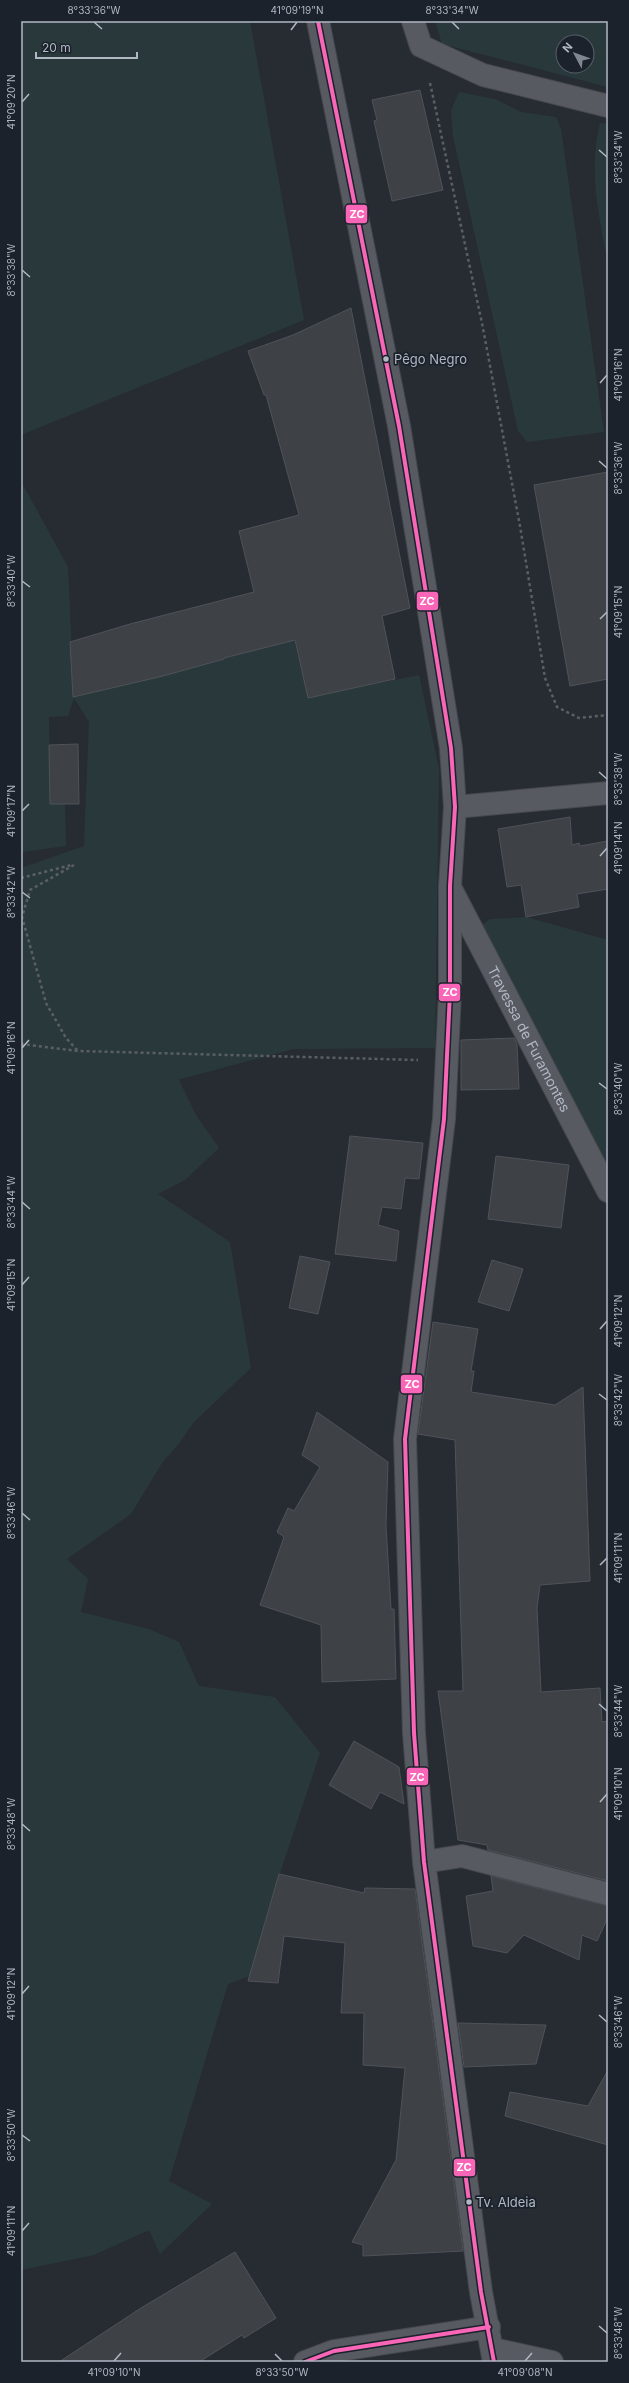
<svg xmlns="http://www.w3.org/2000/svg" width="629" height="2383" font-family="Inter,sans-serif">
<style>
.green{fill:#29393b;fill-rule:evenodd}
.building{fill:#3e4247;stroke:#4f5359}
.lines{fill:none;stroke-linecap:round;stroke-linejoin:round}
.minor-casing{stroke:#45484d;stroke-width:24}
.path{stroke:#5b5f64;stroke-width:2.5;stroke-dasharray:3 3;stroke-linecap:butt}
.minor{stroke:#575a60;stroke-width:22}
.bus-1-casing{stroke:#1b222c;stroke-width:7}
.bus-1{stroke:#fa66b7;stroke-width:4}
.ticks{fill:none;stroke:#b1b7c3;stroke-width:1.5}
.bus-dot{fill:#b1b7c3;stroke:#1b222c;stroke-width:1.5}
.labels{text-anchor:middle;stroke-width:3.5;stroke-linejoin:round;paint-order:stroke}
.bus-label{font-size:13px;fill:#b1b7c3;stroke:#1b222c;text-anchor:start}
.street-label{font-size:14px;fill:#b1b7c3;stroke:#1b222c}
.line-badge{stroke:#1b222c;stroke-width:1.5}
.badge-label{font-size:11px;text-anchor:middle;font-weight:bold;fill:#fff}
.neatline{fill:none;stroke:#b1b7c3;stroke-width:1.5}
.ticks-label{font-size:10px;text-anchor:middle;fill:#b1b7c3}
</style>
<rect width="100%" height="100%" fill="#272c32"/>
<g class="green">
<path d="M21 21H250L304 320 21 435Z"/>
<path d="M435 21H608V87L442 44ZM563 42H587V66H563Z"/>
<path d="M459 92 495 99 521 112 556 117 561 129 604 432 527 442 518 431 453 136 451 111Z"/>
<path d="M600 123 608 124V264C599 215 588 172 600 123Z"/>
<path d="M21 481 68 567 74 697 294 640 308 698 419 675 439 769 435 1048 294 1049 177 1080H179L196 1115 219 1148 185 1180 158 1194 230 1242 251 1368 194 1422 177 1446 162 1463 131 1514 67 1559 88 1579 81 1612 149 1629 179 1642 199 1686 275 1697 320 1753 271 1900 250 1976 228 1984 169 2181 212 2204 160 2254 149 2230 94 2255 21 2270V868L84 846 89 722 74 698 68 716 49 717 50 804H65L66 846 21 852Z"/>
<path d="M526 917 608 940V1168L481 926 490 919Z"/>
</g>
<g class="building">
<path d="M420 90 443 190 392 201 374 121 377 120 372 100Z"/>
<path d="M351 308 410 608 382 616 395 679 308 698 295 640 224 658V659L163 676 73 697 70 642 130 624 254 592 239 531 299 515 266 395H264L248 351 293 335Z"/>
<path d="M608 472V679L570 686 534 485Z"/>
<path d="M78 744 79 804H50L49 745Z"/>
<path d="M570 817 572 845 579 843 580 846 608 841V889L577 894 579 907 526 917 521 885 507 887 498 829Z"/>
<path d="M514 1038 517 1044 519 1089 461 1090V1040Z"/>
<path d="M350 1136 423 1143 419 1179 405 1178 401 1209 382 1207 378 1225 399 1231 396 1261 335 1254Z"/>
<path d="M496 1156 569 1165 561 1228 488 1219Z"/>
<path d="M300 1256 330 1262 318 1314 289 1308Z"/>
<path d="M492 1260 523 1269 509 1311 478 1302Z"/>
<path d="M433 1322 478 1329 471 1371H474L471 1392 555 1405 583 1387 590 1581 540 1585 537 1608 541 1692 600 1688 602 1722 608 1721V1881L488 1850 487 1845 458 1840 438 1691H463L455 1440 418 1434Z"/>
<path d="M317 1412 388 1462 386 1526 391 1609H394L396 1679 322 1682 321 1625 260 1605 284 1537 277 1532 288 1508 294 1511 320 1467 302 1455Z"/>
<path d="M354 1741 399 1767 404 1804 380 1792 371 1809 329 1785Z"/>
<path d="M279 1874 364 1893 365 1888 415 1889 463 2251 363 2256V2245L352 2242 396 2160 405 2068 363 2065 364 2013H341L345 1943 284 1936 278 1983 248 1981Z"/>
<path d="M491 1876 608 1906V1917L597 1941 582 1935 579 1960 524 1935 507 1953 473 1946 466 1896 493 1891Z"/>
<path d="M458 2023 546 2025 536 2064 464 2067Z"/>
<path d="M608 2070V2145L505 2116 510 2092 588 2106Z"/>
<path d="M235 2252 276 2318 244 2338 242 2335 199 2362H59L141 2308Z"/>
</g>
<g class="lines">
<g class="minor-casing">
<g id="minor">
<path d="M318 21 399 426 451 748 455 807 450 886V992L444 1119 405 1439 414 1733 424 1862 481 2292 494 2362"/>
<path d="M413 21 421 46 483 75 608 106"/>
<path d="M455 807 608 793"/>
<path id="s1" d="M451 889 608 1191"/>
<path d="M424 1862 462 1856 608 1894"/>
<path d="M493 2349 552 2362"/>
<path d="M305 2362 334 2351 489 2327"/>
</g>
</g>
<g class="path">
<path d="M430 83 482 323 520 526 545 678 557 707 579 718 608 715"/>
<path d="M74 865 30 890 22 917 46 1003 66 1038 78 1051"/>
<path d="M21 878 71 865"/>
<path d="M21 1044 78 1051 418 1060"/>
</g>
<use href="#minor" class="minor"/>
<g class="bus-1-casing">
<g id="bus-1">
<path d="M318 21 399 426 451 748 455 807 450 886V992L444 1119 405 1439 414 1733 424 1862 481 2292 494 2362"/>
<path d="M305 2362 334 2351 489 2327"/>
</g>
</g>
<use href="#bus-1" class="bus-1"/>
</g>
<path class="ticks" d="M94 22 102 29M452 22 459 29M291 30 297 22M22 102 29 94M599 150 607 157M22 270 30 277M600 383 607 375M599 461 607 468M22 581 30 587M600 619 607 612M599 772 607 779M22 811 29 804M600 856 607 848M22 892 30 898M22 1048 29 1040M599 1083 607 1089M22 1202 30 1209M22 1285 29 1277M600 1329 607 1321M599 1394 607 1400M22 1513 30 1520M600 1565 607 1558M599 1704 607 1711M600 1802 607 1794M22 1824 30 1831M22 1994 29 1986M599 2015 607 2022M22 2135 30 2141M22 2231 29 2223M599 2326 607 2333M275 2354 282 2361M114 2361 121 2353M525 2361 532 2353"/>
<g class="bus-dot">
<circle cx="386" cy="359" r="3.5"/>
<circle cx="469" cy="2202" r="3.5"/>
</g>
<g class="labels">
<g class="bus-label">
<text x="394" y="364">Pêgo Negro</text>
<text x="476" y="2207">Tv. Aldeia</text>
</g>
<g class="street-label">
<text dy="5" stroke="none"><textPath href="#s1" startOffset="169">Travessa de Furamontes</textPath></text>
</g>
</g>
<g class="line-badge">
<rect x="345" y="204" width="23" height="20" rx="4" fill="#fa66b7"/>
<rect x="416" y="591" width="23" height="20" rx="4" fill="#fa66b7"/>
<rect x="438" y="983" width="23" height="19" rx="4" fill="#fa66b7"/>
<rect x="400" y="1374" width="23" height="20" rx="4" fill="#fa66b7"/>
<rect x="406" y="1767" width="23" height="19" rx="4" fill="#fa66b7"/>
<rect x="453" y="2158" width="23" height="19" rx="4" fill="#fa66b7"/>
</g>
<g class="badge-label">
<text x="357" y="218">ZC</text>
<text x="427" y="605">ZC</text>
<text x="450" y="996">ZC</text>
<text x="412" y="1388">ZC</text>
<text x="417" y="1781">ZC</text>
<text x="464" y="2171">ZC</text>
</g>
<rect width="629" height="2383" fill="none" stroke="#1b222c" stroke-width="44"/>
<g transform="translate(575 54) rotate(311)"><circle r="19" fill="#1b222c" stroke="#575e68"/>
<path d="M0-3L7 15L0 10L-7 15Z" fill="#818690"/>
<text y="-6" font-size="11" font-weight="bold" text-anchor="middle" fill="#b1b7c3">N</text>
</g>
<path d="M36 52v6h101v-6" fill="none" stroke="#b1b7c3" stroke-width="2"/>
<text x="42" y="52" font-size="12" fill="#b1b7c3" stroke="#1b222c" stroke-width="3" paint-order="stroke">20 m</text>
<rect x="22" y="22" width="585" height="2339" class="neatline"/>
<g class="ticks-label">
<text x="94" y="14">8°33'36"W</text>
<text x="297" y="14">41°09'19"N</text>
<text x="452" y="14">8°33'34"W</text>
<text transform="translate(11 102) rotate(-90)" y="4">41°09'20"N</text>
<text transform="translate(618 157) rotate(-90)" y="4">8°33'34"W</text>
<text transform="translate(11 270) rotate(-90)" y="4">8°33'38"W</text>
<text transform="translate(618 375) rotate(-90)" y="4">41°09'16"N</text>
<text transform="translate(618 468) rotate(-90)" y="4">8°33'36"W</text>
<text transform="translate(11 581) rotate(-90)" y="4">8°33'40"W</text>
<text transform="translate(618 612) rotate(-90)" y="4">41°09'15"N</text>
<text transform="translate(618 779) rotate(-90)" y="4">8°33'38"W</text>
<text transform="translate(11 811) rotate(-90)" y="4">41°09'17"N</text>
<text transform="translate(618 848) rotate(-90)" y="4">41°09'14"N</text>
<text transform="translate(11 892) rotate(-90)" y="4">8°33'42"W</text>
<text transform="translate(11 1048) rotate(-90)" y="4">41°09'16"N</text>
<text transform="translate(618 1089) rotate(-90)" y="4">8°33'40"W</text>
<text transform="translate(11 1202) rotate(-90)" y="4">8°33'44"W</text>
<text transform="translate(11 1285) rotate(-90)" y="4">41°09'15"N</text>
<text transform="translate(618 1321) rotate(-90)" y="4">41°09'12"N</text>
<text transform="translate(618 1400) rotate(-90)" y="4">8°33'42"W</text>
<text transform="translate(11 1513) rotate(-90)" y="4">8°33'46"W</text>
<text transform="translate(618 1558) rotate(-90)" y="4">41°09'11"N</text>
<text transform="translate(618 1711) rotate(-90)" y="4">8°33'44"W</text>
<text transform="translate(618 1794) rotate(-90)" y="4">41°09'10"N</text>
<text transform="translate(11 1824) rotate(-90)" y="4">8°33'48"W</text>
<text transform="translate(11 1994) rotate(-90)" y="4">41°09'12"N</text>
<text transform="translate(618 2022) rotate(-90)" y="4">8°33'46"W</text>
<text transform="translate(11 2135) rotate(-90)" y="4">8°33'50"W</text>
<text transform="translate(11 2231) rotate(-90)" y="4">41°09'11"N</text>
<text transform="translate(618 2333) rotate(-90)" y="4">8°33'48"W</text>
<text x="114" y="2376">41°09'10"N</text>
<text x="282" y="2376">8°33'50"W</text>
<text x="525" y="2376">41°09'08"N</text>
</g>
</svg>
